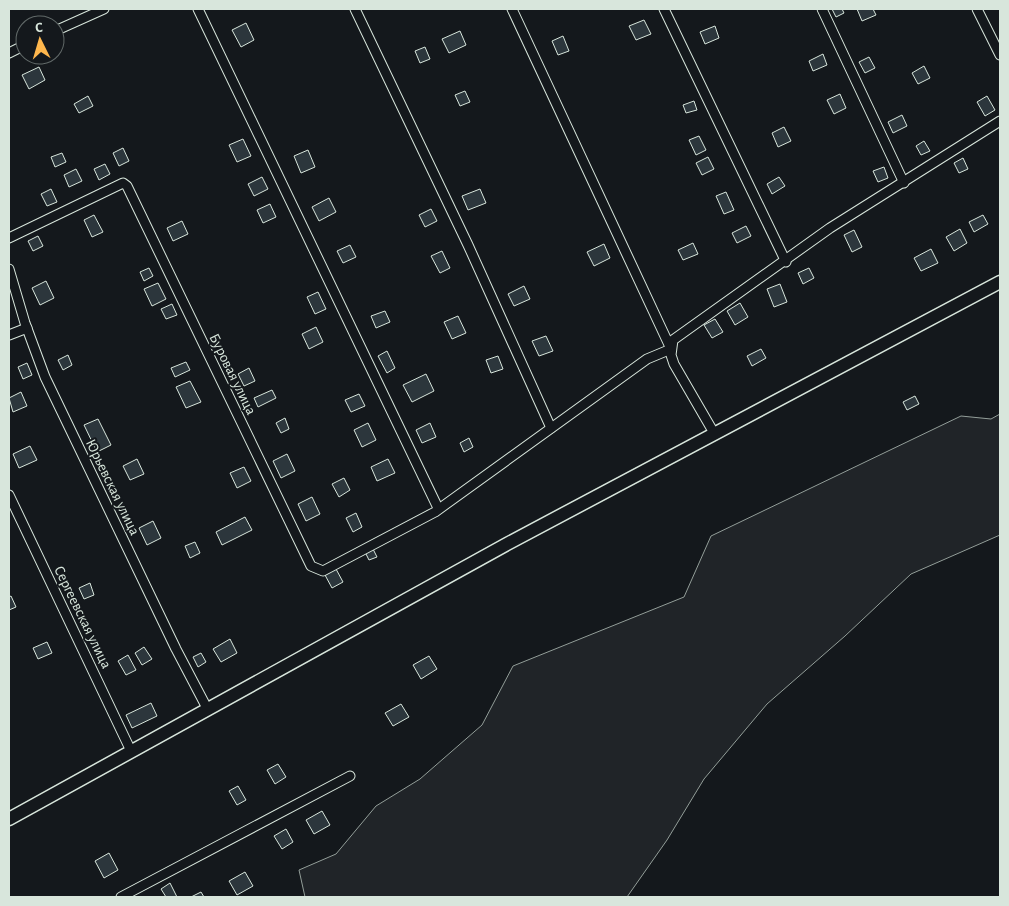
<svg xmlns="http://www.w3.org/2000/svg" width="1009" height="906" font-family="'Alegreya Sans',sans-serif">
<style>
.green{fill:#202428;stroke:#939e99}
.building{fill:#2c363c;stroke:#d8e6dc}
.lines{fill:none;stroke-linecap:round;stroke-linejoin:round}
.minor-casing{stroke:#d8e6dc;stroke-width:11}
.secondary-casing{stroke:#d8e6dc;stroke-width:15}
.minor{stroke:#14181c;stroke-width:9}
.secondary{stroke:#14181c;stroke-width:12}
.labels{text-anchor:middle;stroke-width:4;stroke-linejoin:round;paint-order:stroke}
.street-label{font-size:15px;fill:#d8e6dc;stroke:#14181c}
</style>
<rect width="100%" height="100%" fill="#14181c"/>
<path class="green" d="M1000 414V535L911 574 845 636 767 704 704 779 667 840 627 897H305L299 870 336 854 376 806 420 779 482 725 513 666 684 597 711 536 961 416 991 419Z"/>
<g class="building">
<path d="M832 9H842L844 13 836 17Z"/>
<path d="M857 9H873L876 15 862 21Z"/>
<path d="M644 20 651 34 636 40 629 26Z"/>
<path d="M246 23 254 40 241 47 232 30Z"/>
<path d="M715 26 719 38 705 44 700 32Z"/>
<path d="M460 31 466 45 449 53 442 39Z"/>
<path d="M563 36 569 51 558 55 552 41Z"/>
<path d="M425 47 430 59 420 63 415 51Z"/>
<path d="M823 54 827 65 813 71 809 61Z"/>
<path d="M869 57 875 68 865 73 859 62Z"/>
<path d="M924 66 930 78 918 84 912 73Z"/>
<path d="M39 67 45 80 29 89 22 75Z"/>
<path d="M465 91 470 102 460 106 455 95Z"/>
<path d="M840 94 846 108 834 114 827 100Z"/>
<path d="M88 96 93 106 79 113 74 104Z"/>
<path d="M987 96 995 110 985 116 977 102Z"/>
<path d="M694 101 697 110 686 113 683 105Z"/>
<path d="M902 115 907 126 893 133 888 122Z"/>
<path d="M784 127 791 141 778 147 772 133Z"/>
<path d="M699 136 706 150 696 155 689 140Z"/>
<path d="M243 139 251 156 237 162 229 145Z"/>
<path d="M924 141 930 151 921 155 916 146Z"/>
<path d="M123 148 129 161 119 166 113 153Z"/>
<path d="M308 150 315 167 301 173 294 156Z"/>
<path d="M62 153 66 162 55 167 51 157Z"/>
<path d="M708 157 714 169 702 175 696 163Z"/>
<path d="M963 158 968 169 959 173 954 163Z"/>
<path d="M105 164 110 174 99 180 94 169Z"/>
<path d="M884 167 888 178 878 182 873 171Z"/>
<path d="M76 169 82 181 69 187 64 175Z"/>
<path d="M262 177 268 189 254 196 248 184Z"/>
<path d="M779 177 785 186 772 194 767 184Z"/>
<path d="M51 189 57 202 47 206 41 194Z"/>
<path d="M480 189 486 203 468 210 462 196Z"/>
<path d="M726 192 734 210 724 214 716 196Z"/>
<path d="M329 198 336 212 319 221 312 207Z"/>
<path d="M270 204 276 217 263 223 257 210Z"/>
<path d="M431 209 437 221 425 227 419 215Z"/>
<path d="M94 215 103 232 92 237 84 220Z"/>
<path d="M983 215 988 224 974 232 969 222Z"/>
<path d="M182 221 188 234 173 241 167 228Z"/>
<path d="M746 226 751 236 737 243 732 233Z"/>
<path d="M960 229 967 243 954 251 946 237Z"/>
<path d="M854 230 862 247 852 252 844 235Z"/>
<path d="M38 236 43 246 33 251 28 241Z"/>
<path d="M693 243 698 254 683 260 678 250Z"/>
<path d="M604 244 610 258 594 266 587 252Z"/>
<path d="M350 245 356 257 343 263 337 251Z"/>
<path d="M931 249 938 263 921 271 914 258Z"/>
<path d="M442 251 450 268 440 273 431 256Z"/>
<path d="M149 268 153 276 144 281 140 272Z"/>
<path d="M809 268 814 278 803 284 798 273Z"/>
<path d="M46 281 54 298 40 305 32 288Z"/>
<path d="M158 283 166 299 152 306 144 289Z"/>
<path d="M780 284 787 302 774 307 767 289Z"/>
<path d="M524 286 530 299 514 306 508 294Z"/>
<path d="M318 292 326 309 315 314 307 297Z"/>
<path d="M740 303 748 317 735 325 727 311Z"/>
<path d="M172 304 177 315 166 319 161 309Z"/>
<path d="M385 311 390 322 376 328 371 316Z"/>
<path d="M458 316 466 333 452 339 444 322Z"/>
<path d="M715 319 723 332 712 338 704 325Z"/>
<path d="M316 327 323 342 309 349 302 334Z"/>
<path d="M546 336 553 351 539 356 532 341Z"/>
<path d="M761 349 766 358 752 366 747 356Z"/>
<path d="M387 351 395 368 387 373 378 356Z"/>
<path d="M68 355 72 365 63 370 58 360Z"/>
<path d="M498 356 503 369 491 373 486 360Z"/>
<path d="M186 362 190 370 175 377 171 368Z"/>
<path d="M27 363 32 375 23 379 18 367Z"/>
<path d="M249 368 255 381 244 386 238 374Z"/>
<path d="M426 374 434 391 412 402 403 385Z"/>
<path d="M190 381 201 402 186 408 176 387Z"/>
<path d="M272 390 276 398 258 407 254 398Z"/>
<path d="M21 392 27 406 13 412 9 398Z"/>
<path d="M359 394 365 406 351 412 345 400Z"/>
<path d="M915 396 919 404 907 410 903 402Z"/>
<path d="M285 418 289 429 281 433 276 423Z"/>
<path d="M98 419 111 445 97 452 84 425Z"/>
<path d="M368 423 376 440 362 447 354 430Z"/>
<path d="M430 423 436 437 422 443 416 430Z"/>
<path d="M469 438 473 447 464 452 460 443Z"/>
<path d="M30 446 37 460 19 468 13 454Z"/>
<path d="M287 454 295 471 281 478 273 461Z"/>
<path d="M137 459 144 474 130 480 123 466Z"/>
<path d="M388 459 395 473 377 481 371 467Z"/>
<path d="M244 467 251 481 237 488 230 473Z"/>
<path d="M344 478 350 490 339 497 332 484Z"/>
<path d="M312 497 320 514 306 521 298 504Z"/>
<path d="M356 513 362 527 353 532 346 518Z"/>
<path d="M245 517 252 530 222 545 216 532Z"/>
<path d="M153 521 161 538 147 545 139 528Z"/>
<path d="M195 542 200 553 190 558 185 546Z"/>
<path d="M373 549 377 557 369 560 365 552Z"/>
<path d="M336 569 343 582 332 588 325 575Z"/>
<path d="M90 583 94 595 84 599 79 588Z"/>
<path d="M11 596 16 607 9 610V597Z"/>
<path d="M230 639 237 653 221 662 213 649Z"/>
<path d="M47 642 52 653 38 659 33 648Z"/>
<path d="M144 647 152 659 142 665 135 653Z"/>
<path d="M201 653 206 662 198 667 193 657Z"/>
<path d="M128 655 136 670 126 675 118 661Z"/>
<path d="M429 656 437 669 421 679 413 665Z"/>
<path d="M151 703 157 716 132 728 126 715Z"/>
<path d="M401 704 409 717 393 726 385 713Z"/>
<path d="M278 764 286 777 275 784 267 770Z"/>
<path d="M238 786 246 800 237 805 229 791Z"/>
<path d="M322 811 330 825 314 834 306 820Z"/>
<path d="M286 829 293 842 282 849 274 836Z"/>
<path d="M109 853 118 870 104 878 95 861Z"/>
<path d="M245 872 253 886 237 895 229 881Z"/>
<path d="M170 883 177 897H166L161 889Z"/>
<path d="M201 892 204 897H191Z"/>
</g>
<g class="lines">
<g class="minor-casing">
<g id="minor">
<path d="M198 9 438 508"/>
<path d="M355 9 468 245 551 428"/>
<path d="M664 9 786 262"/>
<path d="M822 9 904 183"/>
<path d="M977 9 1000 55"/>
<path d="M55 31 104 9"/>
<path d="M9 53 25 45"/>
<path d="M9 238 123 183 127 186 311 566 323 571 435 512 647 359 671 349 512 9"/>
<path d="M9 269 25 323 45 377 176 649 208 710"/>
<path d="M9 335 27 328"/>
<path d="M714 433 674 364 671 355 673 340 830 228 1000 121"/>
<path d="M9 495 131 751"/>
<path d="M121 897 350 776"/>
</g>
</g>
<g class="secondary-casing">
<path id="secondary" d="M9 819 507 544 1000 282"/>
</g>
<use href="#minor" class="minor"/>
<use href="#secondary" class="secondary"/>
</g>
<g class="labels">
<g class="street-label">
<text transform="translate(233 374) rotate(64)" y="5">Буровая улица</text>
<text transform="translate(113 487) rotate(64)" y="5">Юрьевская улица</text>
<text transform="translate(83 617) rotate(64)" y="5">Сергеевская улица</text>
</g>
</g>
<rect width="1009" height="906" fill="none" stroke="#d8e6dc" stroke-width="20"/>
<g transform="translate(40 40) rotate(355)"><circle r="24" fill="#14181c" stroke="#626a69"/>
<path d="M0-4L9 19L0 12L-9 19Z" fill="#ffb74d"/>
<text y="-8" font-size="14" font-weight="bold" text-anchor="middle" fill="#d8e6dc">С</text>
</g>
</svg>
